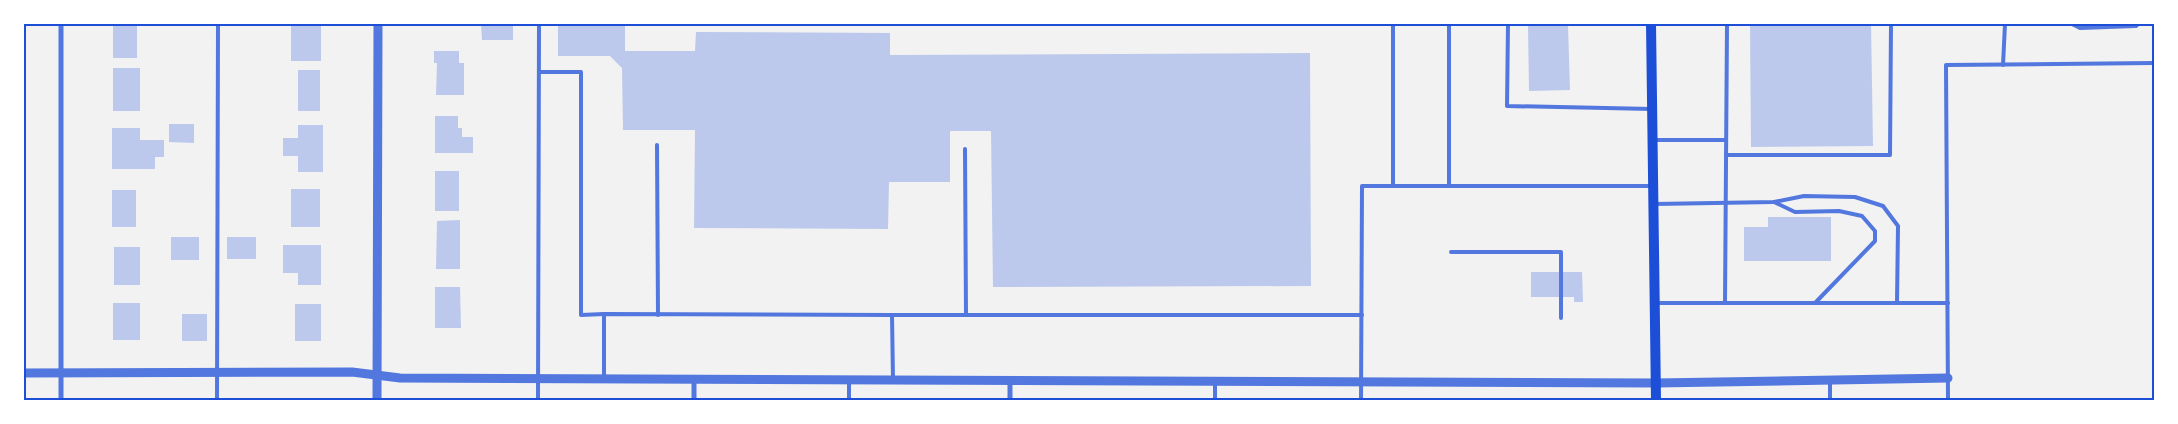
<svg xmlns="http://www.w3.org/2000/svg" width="2178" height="424" font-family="'Roboto Condensed',sans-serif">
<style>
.building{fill:#bdc9ec}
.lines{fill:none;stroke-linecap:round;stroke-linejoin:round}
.service{stroke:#5277de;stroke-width:4}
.minor{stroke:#5277de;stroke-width:5}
.tertiary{stroke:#5277de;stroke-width:9}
.secondary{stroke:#1d4ed8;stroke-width:10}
.neatline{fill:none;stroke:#1d4ed8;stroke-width:2}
</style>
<rect width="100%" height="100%" fill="#f2f2f2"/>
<g class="building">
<rect x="113" y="24" width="24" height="34"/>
<rect x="291" y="24" width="30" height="37"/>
<path d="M481 24H513V40H482Z"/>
<path d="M558 24H625V51H695L696 32 890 33V55L1310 53 1311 286 993 287 991 131H950V182H889L888 229 694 228 695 130H623L622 68 610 56H558Z"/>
<path d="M1566 24V26H1568L1570 90 1529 91 1528 25Z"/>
<path d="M1871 24 1873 146 1751 147 1750 25Z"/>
<path d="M434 51H459V63H464V95H436L437 63H434Z"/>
<rect x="113" y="68" width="27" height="43"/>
<rect x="298" y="70" width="22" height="41"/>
<path d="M435 116H458V128H462V137H473V153H435Z"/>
<path d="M169 124H194V143L169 142Z"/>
<path d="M298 125H323V172H298V156H283V138H298Z"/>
<path d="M112 128H140V140H164V157H155V169H112Z"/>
<rect x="435" y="171" width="24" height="40"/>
<rect x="291" y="189" width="29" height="38"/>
<rect x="112" y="190" width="24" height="37"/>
<path d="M1768 217H1831V261H1744V227H1768Z"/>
<path d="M460 220V269H436L437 221Z"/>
<rect x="171" y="237" width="28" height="23"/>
<rect x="227" y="237" width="29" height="22"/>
<path d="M283 245H321V285H298V273H283Z"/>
<rect x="114" y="247" width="26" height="38"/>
<path d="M1531 272H1582L1583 302H1574V297H1531Z"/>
<path d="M435 287H460L461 328H435Z"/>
<rect x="113" y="303" width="27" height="37"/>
<rect x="295" y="304" width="26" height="37"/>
<rect x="182" y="314" width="25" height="27"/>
</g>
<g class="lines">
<g class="service">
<path d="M1393 24V186H1449V24"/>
<path d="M1508 24 1507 106 1652 109"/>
<path d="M2072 24 2080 28 2136 26 2138 24"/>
<path d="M2003 65 2005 24"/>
<path d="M539 72H581V315L604 314"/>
<path d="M1654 140H1726"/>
<path d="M657 145 658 315"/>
<path d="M965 149 966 315"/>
<path d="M1726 155H1890L1891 24"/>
<path d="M1449 186H1651"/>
<path d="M1774 202 1795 212 1839 211 1862 216 1875 231V241L1815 303"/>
<path d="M1655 204 1774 202 1804 196 1855 197 1883 206 1898 226 1897 303"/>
<path d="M1451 252H1561V318"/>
<path d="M1657 303H1948"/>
<path d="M1725 303 1727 24"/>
<path d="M604 379V314L892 315"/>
<path d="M893 380 892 315H1362"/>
<path d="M1215 382V400"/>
<path d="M217 400 218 24"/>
<path d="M538 400 539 24"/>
<path d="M849 400V380"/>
<path d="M1361 400 1362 186H1393"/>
<path d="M1830 400V382"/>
<path d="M1948 400 1946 65 2154 63"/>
</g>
<g class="minor">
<path d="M61 24V400"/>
<path d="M1010 381V400"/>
<path d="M694 400V379"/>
</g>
<g class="tertiary">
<path d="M24 373 352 372 400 378 1656 383 1948 378"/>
<path d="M377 400 378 24"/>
</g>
<path class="secondary" d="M1651 24 1656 400"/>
</g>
<rect width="2178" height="424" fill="none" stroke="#ffffff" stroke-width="50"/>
<rect x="25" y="25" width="2128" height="374" class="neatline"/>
</svg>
